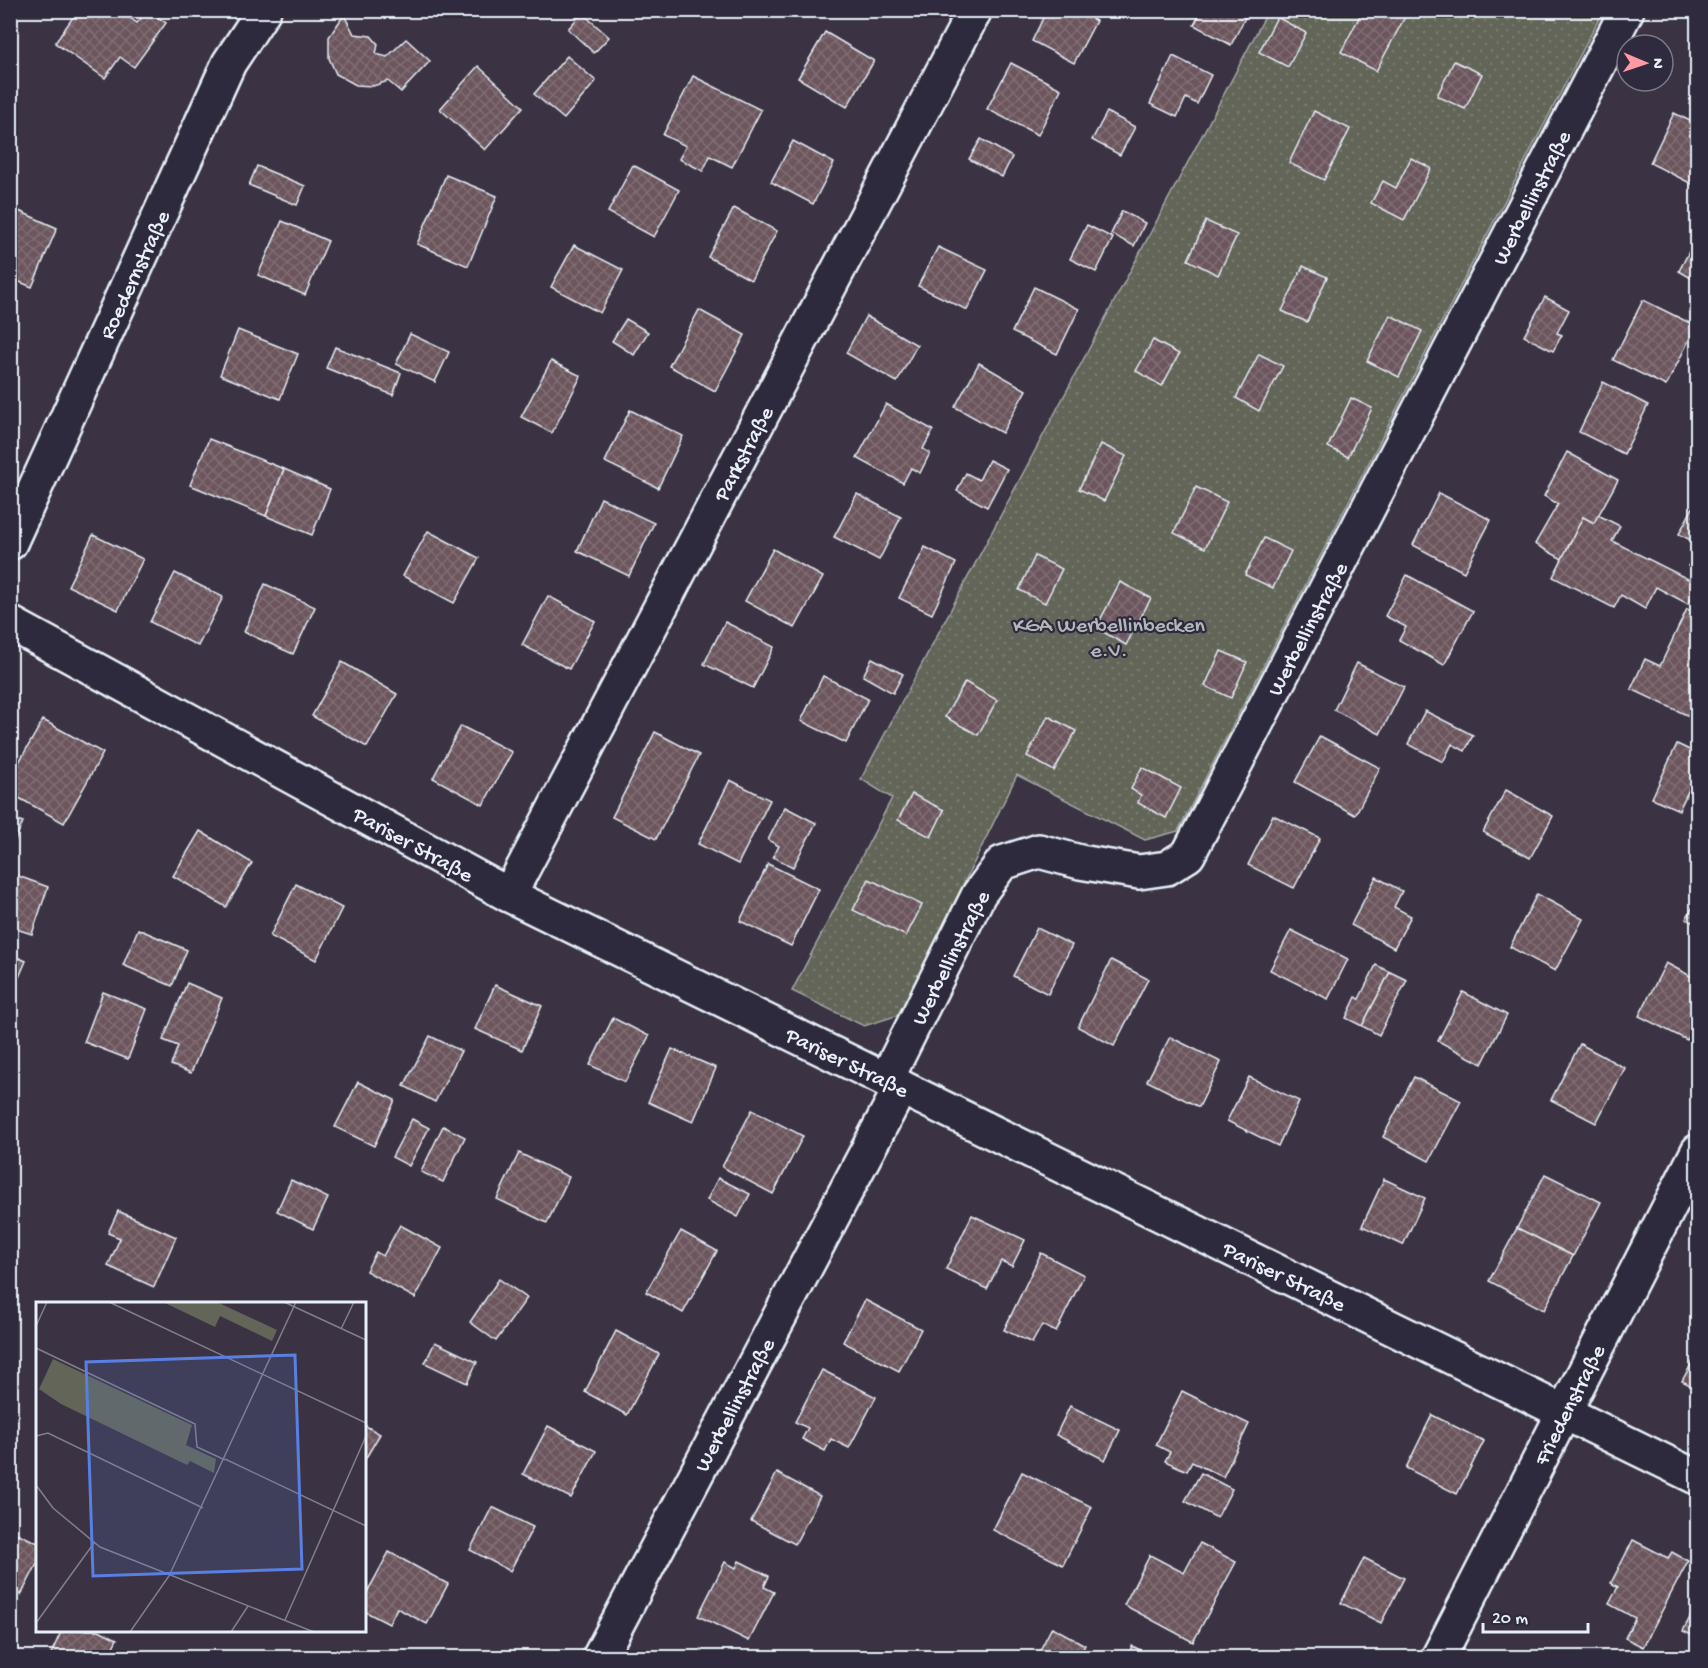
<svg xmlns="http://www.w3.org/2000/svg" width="1708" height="1668" font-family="'Gochi Hand',sans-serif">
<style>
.green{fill:url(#green-dots);stroke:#a5aba8;stroke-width:1.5}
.building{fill:url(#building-cross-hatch);stroke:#e8f1f8;stroke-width:1.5}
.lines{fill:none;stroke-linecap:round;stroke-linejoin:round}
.minor-casing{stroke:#e8f1f8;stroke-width:38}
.minor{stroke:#2f2a3d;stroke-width:33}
.labels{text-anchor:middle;stroke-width:4.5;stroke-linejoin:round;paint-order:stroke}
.street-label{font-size:22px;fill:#e8f1f8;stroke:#2f2a3d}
.park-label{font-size:22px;fill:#b2b9b8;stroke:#2f2a3d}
.inset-road{fill:none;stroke:#807f8b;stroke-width:1.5}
.view{fill:#5a7fe2;fill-opacity:0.15;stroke:#5a7fe2;stroke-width:3}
.inset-edge{fill:none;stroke:#e8f1f8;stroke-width:3}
</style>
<defs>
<pattern id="green-dots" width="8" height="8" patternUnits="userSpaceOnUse" patternTransform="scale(1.5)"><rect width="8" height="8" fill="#626558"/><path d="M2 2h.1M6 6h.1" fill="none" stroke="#787c71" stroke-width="1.8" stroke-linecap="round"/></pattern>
<pattern id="building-cross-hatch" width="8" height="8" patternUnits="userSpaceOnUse" patternTransform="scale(1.5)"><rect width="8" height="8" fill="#6c555d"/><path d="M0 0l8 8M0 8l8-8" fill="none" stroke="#816e75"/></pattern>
</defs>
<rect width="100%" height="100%" fill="#3b3343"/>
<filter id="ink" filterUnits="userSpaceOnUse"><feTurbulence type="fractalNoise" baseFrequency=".0167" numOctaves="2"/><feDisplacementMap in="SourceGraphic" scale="12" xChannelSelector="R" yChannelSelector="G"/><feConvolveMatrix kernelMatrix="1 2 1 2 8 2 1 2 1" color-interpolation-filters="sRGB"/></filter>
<g filter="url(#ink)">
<path class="green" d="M1268 11H1603L1178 831 1145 840 1017 775 899 1015 864 1026 792 991 892 798 861 779Z"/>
<g class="building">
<path d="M78 10H119L137 23 148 10 166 23 134 67 120 57 105 78 55 43Z"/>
<path d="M1047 10H1076L1096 21 1074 63 1032 41Z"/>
<path d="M1202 10H1249L1231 45 1194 25Z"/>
<path d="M1363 10H1402L1407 13 1376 71 1341 52Z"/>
<path d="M582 13 609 37 594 53 568 29Z"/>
<path d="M344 15 354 34 371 36 378 44 376 54 387 57 406 39 430 61 401 92 388 81 373 86 356 85 336 74 329 58V37Z"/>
<path d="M1277 17 1306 33 1288 67 1259 52Z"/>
<path d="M825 32 874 61 847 107 798 78Z"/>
<path d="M567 56 596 81 564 119 534 94Z"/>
<path d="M1173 56 1211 75 1197 104 1186 98 1177 117 1150 104Z"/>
<path d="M1454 61 1482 74 1465 109 1437 96Z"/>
<path d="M1011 63 1061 89 1038 135 987 109Z"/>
<path d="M478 66 523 107 485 150 440 109Z"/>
<path d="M693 76 761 110 732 167 710 156 703 171 679 159 686 146 663 135Z"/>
<path d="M1314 111 1350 129 1324 180 1289 163Z"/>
<path d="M1107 112 1135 127 1120 155 1092 140Z"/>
<path d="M1674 113 1698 125V183L1696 186 1650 163Z"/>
<path d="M981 139 1012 157 1002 177 969 159Z"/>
<path d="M793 141 834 163 813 204 771 182Z"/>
<path d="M1411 158 1431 168 1404 220 1371 203 1383 181 1396 188Z"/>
<path d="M633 165 679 190 654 237 608 212Z"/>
<path d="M257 166 305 186 297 205 249 185Z"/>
<path d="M446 175 497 196 468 266 417 244Z"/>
<path d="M10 207 57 228 32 287 10 278Z"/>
<path d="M734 208 777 231 751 280 708 257Z"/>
<path d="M1122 211 1145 223 1134 246 1111 234Z"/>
<path d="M282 221 328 241 305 295 258 275Z"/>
<path d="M1206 221 1237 235 1218 275 1188 260Z"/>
<path d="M1087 225 1113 238 1096 272 1070 259Z"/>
<path d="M1693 244 1698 246 1696 281 1679 271Z"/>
<path d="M574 245 623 270 600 313 551 287Z"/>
<path d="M938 247 987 270 967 310 918 286Z"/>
<path d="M1303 266 1327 277 1307 322 1282 311Z"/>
<path d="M1034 287 1079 309 1057 354 1012 332Z"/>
<path d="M1545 297 1569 310 1557 333 1562 335 1553 351 1524 336Z"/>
<path d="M1643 300 1696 326 1666 386 1613 360Z"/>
<path d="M699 310 745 335 715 391 669 366Z"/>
<path d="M1390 315 1422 331 1399 377 1367 361Z"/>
<path d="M866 316 917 345 897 382 846 353Z"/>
<path d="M626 319 648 332 634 355 612 341Z"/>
<path d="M238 330 298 354 280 399 220 375Z"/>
<path d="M410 334 449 352 435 382 396 364Z"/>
<path d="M1153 340 1179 354 1162 386 1136 371Z"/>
<path d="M335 347 401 373 393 395 326 368Z"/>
<path d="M1259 354 1283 366 1259 411 1236 398Z"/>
<path d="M551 361 581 376 552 433 521 417Z"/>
<path d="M979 363 1026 390 1002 433 955 407Z"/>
<path d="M1603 382 1648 405 1624 454 1579 432Z"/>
<path d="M1351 398 1372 408 1348 457 1328 447Z"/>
<path d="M886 404 933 430 923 449 930 453 920 473 911 468 903 483 857 458Z"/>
<path d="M630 410 683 436 658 488 605 462Z"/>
<path d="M209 439 284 469 266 516 190 485Z"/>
<path d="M1101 444 1126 456 1104 501 1079 489Z"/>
<path d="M1567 452 1618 480 1594 523 1583 517 1562 559 1535 544 1558 504 1544 496Z"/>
<path d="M989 460 1007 469 987 507 957 491 966 473 979 480Z"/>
<path d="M284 469 330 489 312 535 266 516Z"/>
<path d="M1196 487 1227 502 1205 548 1174 533Z"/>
<path d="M1439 493 1491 520 1464 572 1413 545Z"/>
<path d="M857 494 901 517 879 560 834 537Z"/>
<path d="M601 498 654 523 629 576 577 551Z"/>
<path d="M1698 498V544L1679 534Z"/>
<path d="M1598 515 1620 526 1612 541 1698 584 1688 604 1656 587 1645 609 1621 595 1614 608 1553 577 1583 517 1594 523Z"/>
<path d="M428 531 479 558 454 603 403 576Z"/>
<path d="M93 535 143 559 118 610 68 586Z"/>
<path d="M1264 538 1291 551 1273 588 1245 575Z"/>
<path d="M925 547 956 563 932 614 899 598Z"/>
<path d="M1698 548V570L1688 566Z"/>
<path d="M773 549 823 577 795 628 745 601Z"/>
<path d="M1035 556 1062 569 1045 603 1019 590Z"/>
<path d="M175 573 223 597 198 646 150 622Z"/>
<path d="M1407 575 1473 611 1444 665 1399 640 1406 627 1385 616Z"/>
<path d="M1120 582 1151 598 1126 645 1096 628Z"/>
<path d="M265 584 315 607 293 654 244 632Z"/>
<path d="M548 596 595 621 569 669 522 645Z"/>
<path d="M1687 609 1698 614V704L1691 717 1631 689 1645 659 1660 666Z"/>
<path d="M725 622 774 647 753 688 704 664Z"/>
<path d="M1221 651 1247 662 1231 698 1205 686Z"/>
<path d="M872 658 903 674 893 693 863 676Z"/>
<path d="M342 662 397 694 367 747 312 716Z"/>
<path d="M1357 663 1404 687 1380 734 1334 710Z"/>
<path d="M823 676 868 699 846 743 801 721Z"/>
<path d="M965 682 997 700 978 735 945 717Z"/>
<path d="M1425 711 1473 735 1465 751 1452 744 1443 762 1408 744Z"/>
<path d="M1048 716 1076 731 1054 771 1027 756Z"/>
<path d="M43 720 103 753 64 823 10 793V778Z"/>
<path d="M461 726 512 752 483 805 433 778Z"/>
<path d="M655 732 699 755 656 839 612 817Z"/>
<path d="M1320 736 1380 768 1355 815 1295 782Z"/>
<path d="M1677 744 1698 754V770L1679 810 1652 798Z"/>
<path d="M1142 767 1181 788 1166 818 1138 803 1141 795 1131 789Z"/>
<path d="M730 780 770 800 738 864 698 844Z"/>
<path d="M1506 790 1553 816 1530 858 1483 832Z"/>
<path d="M912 794 944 810 931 837 898 820Z"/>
<path d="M785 807 816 823 793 867 773 857 779 846 768 840Z"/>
<path d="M1273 815 1320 838 1294 888 1248 865Z"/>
<path d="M10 818 23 822 10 852Z"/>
<path d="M200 831 252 863 226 907 173 876Z"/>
<path d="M768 864 819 889 791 946 740 921Z"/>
<path d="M10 873 48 887 32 934 10 927Z"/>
<path d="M1376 877 1402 891 1394 907 1411 916 1394 948 1351 925Z"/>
<path d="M869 879 922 905 906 936 853 910Z"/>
<path d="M296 884 342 908 316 960 270 936Z"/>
<path d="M1537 894 1583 919 1555 971 1510 947Z"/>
<path d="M1698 898V925L1686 919Z"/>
<path d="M1037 928 1072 945 1048 994 1013 976Z"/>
<path d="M138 929 187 950 172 986 123 965Z"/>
<path d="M1291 930 1348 959 1328 999 1270 970Z"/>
<path d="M10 954 26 961 10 998Z"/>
<path d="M1111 960 1148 979 1114 1046 1078 1027Z"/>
<path d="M1666 963 1698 980V1020L1687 1040 1639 1016Z"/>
<path d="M1376 965 1390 972 1362 1026 1346 1018 1356 997 1359 999Z"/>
<path d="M1390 972 1407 980 1379 1035 1362 1026Z"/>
<path d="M187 983 222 998 191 1073 171 1065 178 1046 163 1040Z"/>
<path d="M495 985 542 1006 522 1050 475 1029Z"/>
<path d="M103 992 147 1009 128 1059 84 1042Z"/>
<path d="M1463 992 1507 1015 1482 1064 1438 1041Z"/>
<path d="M613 1018 649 1036 625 1082 590 1065Z"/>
<path d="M430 1036 461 1051 435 1102 404 1086Z"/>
<path d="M1170 1037 1221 1062 1199 1107 1147 1081Z"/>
<path d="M1580 1044 1625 1068 1596 1123 1551 1100Z"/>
<path d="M672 1049 716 1068 693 1122 648 1102Z"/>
<path d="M1249 1077 1299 1101 1278 1146 1227 1121Z"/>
<path d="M1414 1077 1461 1101 1429 1161 1383 1137Z"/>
<path d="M358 1082 395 1100 374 1146 335 1127Z"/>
<path d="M752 1110 803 1136 773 1194 722 1167Z"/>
<path d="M412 1119 429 1128 409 1166 392 1157Z"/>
<path d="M443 1126 465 1137 443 1182 421 1172Z"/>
<path d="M519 1153 569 1177 547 1223 497 1199Z"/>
<path d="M1545 1174 1601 1202 1573 1256 1517 1228Z"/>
<path d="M718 1178 750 1194 738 1217 707 1200Z"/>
<path d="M1384 1179 1425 1198 1403 1245 1362 1226Z"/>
<path d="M291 1180 328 1198 313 1229 277 1211Z"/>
<path d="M118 1211 176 1237 154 1287 108 1266 120 1238 108 1233Z"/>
<path d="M972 1215 1025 1240 1012 1266 1001 1261 987 1289 946 1269Z"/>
<path d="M400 1225 442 1248 415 1298 366 1271 376 1252 383 1256Z"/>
<path d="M1517 1228 1573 1256 1544 1310 1489 1281Z"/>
<path d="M681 1231 717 1251 683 1313 646 1292Z"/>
<path d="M1041 1253 1084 1275 1056 1332 1042 1325 1032 1343 1004 1330Z"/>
<path d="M499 1279 527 1298 496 1341 470 1322Z"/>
<path d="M865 1300 921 1329 899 1371 843 1342Z"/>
<path d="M616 1331 659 1354 627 1415 585 1392Z"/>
<path d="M435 1342 477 1362 467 1383 425 1363Z"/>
<path d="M1698 1352V1389L1682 1381Z"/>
<path d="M822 1370 876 1397 849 1448 831 1439 825 1451 802 1439 808 1428 795 1422Z"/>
<path d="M1182 1391 1249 1424 1223 1477 1192 1462 1187 1471 1165 1461 1170 1452 1156 1445Z"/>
<path d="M1070 1406 1120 1430 1105 1460 1056 1435Z"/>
<path d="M1432 1415 1484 1441 1457 1494 1406 1468Z"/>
<path d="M364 1425 380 1434 364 1461Z"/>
<path d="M548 1426 596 1451 571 1498 523 1474Z"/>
<path d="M1022 1472 1092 1507 1063 1565 993 1530Z"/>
<path d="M777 1473 820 1496 795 1544 751 1521Z"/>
<path d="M1201 1473 1232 1489 1217 1518 1185 1501Z"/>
<path d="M492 1507 533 1527 510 1571 470 1550Z"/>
<path d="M10 1530 38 1543V1562L21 1595 10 1590Z"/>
<path d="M1633 1540 1668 1558 1672 1552 1688 1561 1643 1647 1625 1638 1635 1618 1609 1604 1618 1587 1611 1583Z"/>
<path d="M1200 1543 1236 1562 1193 1642 1124 1605 1150 1555 1184 1573Z"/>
<path d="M389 1552 448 1584 427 1624 397 1608 389 1624 364 1611V1598Z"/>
<path d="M1364 1558 1404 1578 1381 1623 1341 1603Z"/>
<path d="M739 1561 769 1576 764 1587 774 1592 749 1641 698 1616 725 1562 736 1568Z"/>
<path d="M1698 1602V1638L1683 1631Z"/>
<path d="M1052 1627 1085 1645 1078 1658H1036Z"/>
<path d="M62 1630H99L117 1639 107 1658H49Z"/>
<path d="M1132 1646 1157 1658H1127Z"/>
</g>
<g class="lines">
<g class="minor-casing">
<g id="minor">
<path d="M10 543 229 63 264 10"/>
<path d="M10 623 509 895 1698 1478"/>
<path d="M509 895 975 10"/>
<path d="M886 1080 979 894 1002 863 1039 851 1080 862 1139 872 1167 868 1188 855 1627 10"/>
<path d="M599 1658 901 1087"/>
<path d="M1438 1658 1698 1151"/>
</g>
</g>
<use href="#minor" class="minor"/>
</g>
</g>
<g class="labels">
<g class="street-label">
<text transform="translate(1530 197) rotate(-63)" y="8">Werbellinstraße</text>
<text transform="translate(133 274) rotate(-65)" y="8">Roedernstraße</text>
<text transform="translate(742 453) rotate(-62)" y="8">Parkstraße</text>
<text transform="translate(1306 628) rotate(-62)" y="8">Werbellinstraße</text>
<text transform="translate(414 843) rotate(29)" y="8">Pariser Straße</text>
<text transform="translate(949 957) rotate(-63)" y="8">Werbellinstraße</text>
<text transform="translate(848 1061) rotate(26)" y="8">Pariser Straße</text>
<text transform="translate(1285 1275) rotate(26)" y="8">Pariser Straße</text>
<text transform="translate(733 1404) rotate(-62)" y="8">Werbellinstraße</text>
<text transform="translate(1568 1404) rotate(-63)" y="8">Friedenstraße</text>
</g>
<g class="park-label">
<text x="1109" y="631">KGA Werbellinbecken<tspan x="1109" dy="25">e.V.</tspan></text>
</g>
</g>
<g transform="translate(36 1302)">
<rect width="330" height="330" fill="#3b3343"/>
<path d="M127 0H181L241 28 236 39 184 14 179 25ZM17 57 156 123 150 143 180 157 178 171 154 159 151 163 25 102 3 87Z" fill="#626558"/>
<path class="inset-road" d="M73 0 330 121M248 0 330 38M0 24 11 0M305 27 318 0M0 46 159 122 161 145 189 158M0 134 12 131 167 206M189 157 330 224M0 183 17 206 64 245 278 330M249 318 330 134M0 321 58 241M94 330 133 274 260 0M195 330 212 304"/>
<path class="view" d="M259 53 266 267 57 274 50 60Z"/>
<rect width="330" height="330" class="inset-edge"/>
</g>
<rect width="1708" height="1668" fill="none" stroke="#2f2a3d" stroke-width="36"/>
<rect x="18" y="18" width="1672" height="1632" fill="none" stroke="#e8f1f8" stroke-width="2" filter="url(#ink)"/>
<g transform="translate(1645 63) rotate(92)"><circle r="28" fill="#2f2a3d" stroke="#797a88" stroke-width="1.5"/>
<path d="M0-4.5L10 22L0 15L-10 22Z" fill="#ff9aa2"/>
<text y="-9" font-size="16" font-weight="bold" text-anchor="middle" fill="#e8f1f8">N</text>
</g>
<path d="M1483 1623v9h105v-9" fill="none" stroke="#e8f1f8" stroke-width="3"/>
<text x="1492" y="1623" font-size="18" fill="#e8f1f8" stroke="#2f2a3d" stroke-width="4.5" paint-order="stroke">20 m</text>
</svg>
